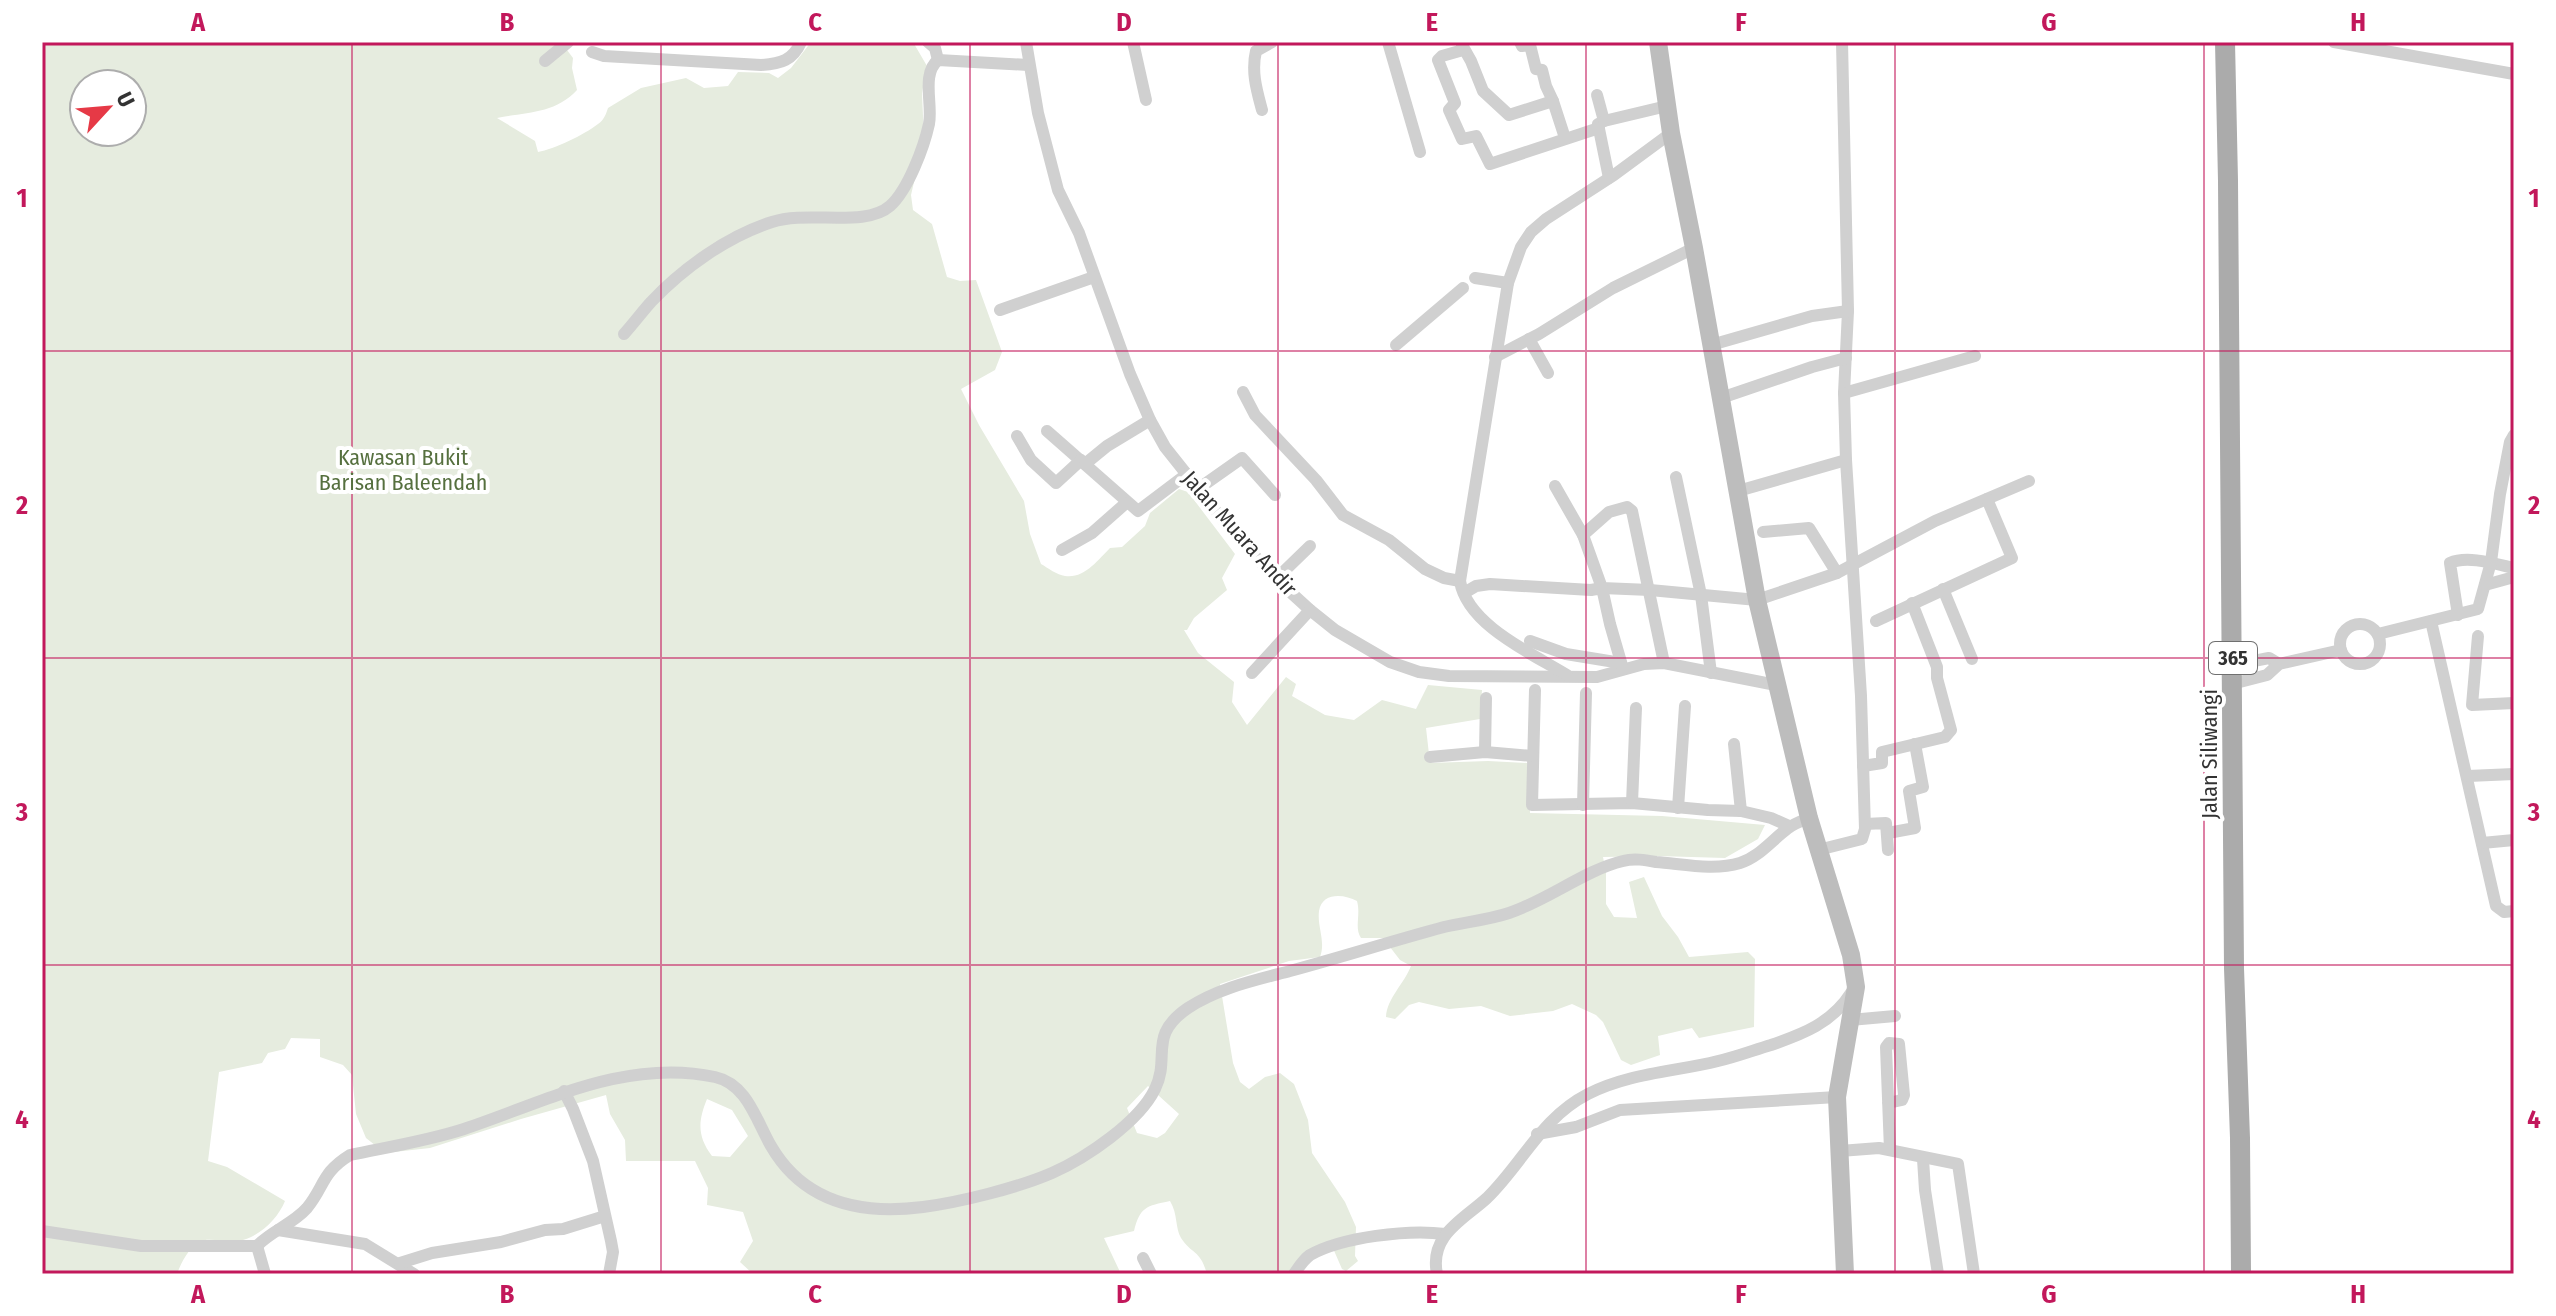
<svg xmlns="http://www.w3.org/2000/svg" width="2556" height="1316" font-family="'Fira Sans Condensed',sans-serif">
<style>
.green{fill:#e6ecdf;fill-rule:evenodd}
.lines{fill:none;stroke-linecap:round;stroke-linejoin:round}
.street{stroke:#d0d0d0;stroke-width:12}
.secondary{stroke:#bdbdbd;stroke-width:18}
.primary{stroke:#ababab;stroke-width:20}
.grid{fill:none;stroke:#c2185b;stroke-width:2;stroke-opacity:0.55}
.labels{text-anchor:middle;stroke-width:8;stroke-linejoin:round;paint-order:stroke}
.shield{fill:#fff;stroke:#707070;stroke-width:2}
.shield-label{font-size:20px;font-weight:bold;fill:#333}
.park-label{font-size:22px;fill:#56703f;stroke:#fff}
.street-label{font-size:22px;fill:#333;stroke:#fff}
.neatline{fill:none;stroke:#c2185b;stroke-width:3}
.grid-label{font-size:26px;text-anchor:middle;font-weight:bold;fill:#c2185b}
</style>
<rect width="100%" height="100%" fill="#fff"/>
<path class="green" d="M42 42H561L573 58 572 68 577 90C555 114 526 112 497 118L535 141 538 152C554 149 584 135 598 124 604 120 606 114 608 108L641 88 686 78 704 88 728 86 738 72 769 73 778 78 791 68 811 42H913L927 66 922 93 924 139 911 195 913 210 932 224 947 277 960 281 976 280 1002 352 995 370 961 389 979 425 1024 501 1030 534 1041 564C1048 568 1057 575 1065 576 1084 579 1098 560 1110 548L1122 547 1145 526 1150 513 1179 489 1188 492 1235 554 1222 578 1227 590 1194 618 1187 630H1184L1198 653 1234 682 1232 702 1247 725 1286 677 1296 684 1292 696 1325 715 1354 720 1382 700 1416 709 1428 685 1482 690 1480 719 1426 728 1430 763 1488 761 1527 763 1530 813 1662 816 1765 825 1758 839 1725 858 1658 856 1603 857 1606 872V904L1614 917 1637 918 1629 882 1644 877 1662 916 1678 937 1689 957 1748 952 1755 959 1754 1027 1699 1038 1692 1028 1658 1036 1660 1055 1631 1065 1621 1060 1603 1022 1596 1015 1572 1004 1553 1011 1510 1016 1481 1006 1449 1009 1419 1002 1409 1005 1395 1019 1386 1017C1387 998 1404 984 1411 966L1400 960 1383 938H1361C1354 928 1361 915 1357 901 1344 894 1322 892 1319 911 1317 927 1326 941 1320 957L1289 961 1220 984 1233 1063 1240 1082 1249 1089 1265 1077 1280 1073 1294 1084 1308 1120 1312 1153 1345 1202 1356 1227 1355 1256 1358 1261 1346 1271 1342 1269 1332 1246 1288 1274H1207C1200 1249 1192 1255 1181 1238 1175 1228 1178 1214 1170 1201 1146 1206 1140 1207 1134 1231L1104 1238 1121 1274H753L740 1262 753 1241 743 1212 707 1205 708 1188 695 1161H626L625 1140 610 1114 606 1095 521 1119 430 1148 385 1153 366 1138 356 1114 352 1075 343 1065 320 1057V1039L291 1038 285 1049 268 1053 262 1063 219 1072 208 1161 227 1167 285 1201C277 1221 254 1242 231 1242 221 1242 209 1237 199 1242 188 1249 181 1263 177 1274H42ZM84 84H132V132H84ZM1148 1086 1179 1114 1165 1133 1157 1138 1137 1133 1127 1108ZM707 1099 732 1110 748 1136 730 1157 712 1156C697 1136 698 1121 707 1099Z"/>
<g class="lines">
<g class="street">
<path d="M928 42 935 48 938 60"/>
<path d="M1026 42 1038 113 1058 190 1079 233 1130 374 1150 420 1165 447 1231 530 1276 579 1310 610 1335 630 1390 662 1419 672 1449 676 1597 677 1644 664 1664 663 1776 685"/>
<path d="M1133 42 1146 100"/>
<path d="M1388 42 1420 152"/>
<path d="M1520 42 1522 46 1530 45 1536 69 1542 70 1546 86 1553 101"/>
<path d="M1842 42 1848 311 1844 393 1975 356"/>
<path d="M2334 42 2514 74"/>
<path d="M1462 45 1471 61 1483 91 1509 115 1553 101 1565 138"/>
<path d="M1463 50 1442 56 1438 60 1455 103 1449 110 1462 139 1476 136 1490 164 1599 128"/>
<path d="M592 52 604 56 761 65C781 64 793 60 801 42"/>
<path d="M545 61 568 42"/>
<path d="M1597 95 1604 121 1598 124 1609 178"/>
<path d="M1262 110C1257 91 1251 72 1256 51L1272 42"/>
<path d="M1604 121 1667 106"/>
<path d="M1475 278 1508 283"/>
<path d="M1000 310 1094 277"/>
<path d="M624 334C633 324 642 312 651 302 683 268 728 236 772 222 808 210 865 228 890 206 908 190 924 147 929 124 933 105 921 74 938 60L1028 65"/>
<path d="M1529 339 1548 373"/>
<path d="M1396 345 1463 288"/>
<path d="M1711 345 1812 316 1848 311"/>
<path d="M1495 357 1539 334 1613 288 1694 248"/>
<path d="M1243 392 1255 415 1316 480 1343 515 1389 540 1425 569 1444 578 1460 581"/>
<path d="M1721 398 1812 367 1846 358"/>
<path d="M1047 431 1138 511 1187 474"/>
<path d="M1017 436 1031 460 1056 483 1081 460"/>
<path d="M1085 464 1107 446 1150 420"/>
<path d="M1676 477 1701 595 1711 673"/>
<path d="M1555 486 1583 535 1602 588 1650 590 1757 600 1837 573 1935 521 2029 481"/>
<path d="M1198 489 1242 458 1275 495"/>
<path d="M1738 491 1846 460"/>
<path d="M1763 532 1809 528 1837 573"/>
<path d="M1583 535 1609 512 1627 507 1632 511 1664 663"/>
<path d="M1062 550 1092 533 1126 503"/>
<path d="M1276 579 1310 546"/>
<path d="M2485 585 2514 577"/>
<path d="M1943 589 1972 659"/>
<path d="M1464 593 1476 586 1490 584 1591 590 1602 588 1610 624 1623 669"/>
<path d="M2458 615 2450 563C2467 555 2496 564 2514 568"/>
<path d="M1876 621 2012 558 1987 499"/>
<path d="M2431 621 2496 906 2504 912 2514 911"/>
<circle cx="2360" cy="644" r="20"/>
<path d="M2378 634 2478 609 2491 562 2500 494 2510 442 2514 435"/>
<path d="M2478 636 2472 705 2514 703"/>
<path d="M1530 641 1566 654 1621 663"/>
<path d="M2233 665 2269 658 2279 664"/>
<path d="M1252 673 1310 610"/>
<path d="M1567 675C1533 654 1467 625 1460 581L1508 283 1521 247 1531 232 1546 219 1614 175 1671 133"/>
<path d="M2232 684 2267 675 2279 664 2341 650"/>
<path d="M1535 690 1532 805 1632 803 1708 810 1741 811 1771 818 1789 826"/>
<path d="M1734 744 1741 811"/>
<path d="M1485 752 1486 698"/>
<path d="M1430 757 1485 752 1533 756"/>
<path d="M1863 766 1882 763V752L1945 737 1951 730 1937 678V667L1912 603"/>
<path d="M2468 776 2514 774"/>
<path d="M1632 803 1636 708"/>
<path d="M1583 805 1586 693"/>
<path d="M1678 808 1685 706"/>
<path d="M1865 824 1886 823 1888 850"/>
<path d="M1888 833 1915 828 1909 791 1923 787 1915 744"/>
<path d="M2482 843 2514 840"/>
<path d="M1818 850 1862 839 1865 829 1861 696 1846 460 1844 393"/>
<path d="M1850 1020 1895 1016"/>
<path d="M564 1091 573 1109 593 1161 611 1241 613 1252 609 1274"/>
<path d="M1888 1103 1902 1100 1904 1095 1899 1044 1889 1043 1886 1047 1890 1150"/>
<path d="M1537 1134 1576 1127 1620 1110 1837 1097"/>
<path d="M1840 1151 1879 1148 1958 1164 1974 1274"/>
<path d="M1923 1159 1925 1190 1938 1274"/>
<path d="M278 1230 365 1244 414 1274"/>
<path d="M42 1231 141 1246H257C271 1231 293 1224 307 1208 325 1186 321 1173 350 1155 388 1147 427 1141 464 1129 545 1102 626 1058 715 1077 747 1084 756 1120 771 1146 804 1203 861 1215 923 1207 961 1202 1017 1188 1052 1173 1086 1158 1139 1122 1155 1089 1171 1056 1147 1036 1188 1008 1218 988 1256 980 1290 971 1342 957 1392 941 1444 927 1465 922 1488 920 1509 913 1548 900 1585 870 1623 861 1634 858 1645 860 1656 862 1683 864 1714 871 1740 863 1759 857 1771 841 1787 829 1793 824 1801 821 1809 818"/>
<path d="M257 1246 265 1274"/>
<path d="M1143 1258 1151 1274"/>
<path d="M400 1263 432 1253 501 1242 545 1230 563 1229 605 1216"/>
<path d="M1294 1274C1299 1267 1303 1260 1310 1255 1342 1237 1409 1229 1445 1234"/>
<path d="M1437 1274C1429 1235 1463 1220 1487 1198 1523 1163 1541 1118 1588 1094 1629 1073 1674 1072 1718 1061 1736 1057 1754 1050 1771 1045 1803 1034 1832 1023 1851 993"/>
</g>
<path class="secondary" d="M1658 42 1671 133 1694 248 1757 600 1809 818 1851 955 1856 987 1837 1097 1845 1274"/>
<path class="primary" d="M2225 42 2228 181 2234 968 2240 1138 2241 1274"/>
</g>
<path class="grid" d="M352 42V1274M661 42V1274M970 42V1274M1278 42V1274M1586 42V1274M1895 42V1274M2204 42V1274M42 351H2514M42 658H2514M42 965H2514"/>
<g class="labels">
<rect class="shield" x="2209" y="642" width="48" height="32" rx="6"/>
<g class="shield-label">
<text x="2233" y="665">365</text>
</g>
<g class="park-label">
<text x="403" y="465">Kawasan Bukit<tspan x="403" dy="25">Barisan Baleendah</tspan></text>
</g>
<g class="street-label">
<text transform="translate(1240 533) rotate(48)" y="8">Jalan Muara Andir</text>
<text transform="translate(2209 754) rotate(-90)" y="8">Jalan Siliwangi</text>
</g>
</g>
<rect width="2556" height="1316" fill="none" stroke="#ffffff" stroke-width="88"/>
<g transform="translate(108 108) rotate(64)"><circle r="38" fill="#ffffff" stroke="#adadad" stroke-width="2"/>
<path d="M0-6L14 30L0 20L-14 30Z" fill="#e63946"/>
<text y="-12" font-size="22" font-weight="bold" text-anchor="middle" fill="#333333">U</text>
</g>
<rect x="44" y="44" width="2468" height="1228" class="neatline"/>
<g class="grid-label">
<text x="198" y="31">A</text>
<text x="507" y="31">B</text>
<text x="815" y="31">C</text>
<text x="1124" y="31">D</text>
<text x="1432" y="31">E</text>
<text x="1741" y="31">F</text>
<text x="2049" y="31">G</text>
<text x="2358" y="31">H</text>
<text x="22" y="207">1</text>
<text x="2534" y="207">1</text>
<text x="22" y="514">2</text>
<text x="2534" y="514">2</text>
<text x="22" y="821">3</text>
<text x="2534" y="821">3</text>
<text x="22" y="1128">4</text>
<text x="2534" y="1128">4</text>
<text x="198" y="1303">A</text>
<text x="507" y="1303">B</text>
<text x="815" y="1303">C</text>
<text x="1124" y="1303">D</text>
<text x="1432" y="1303">E</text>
<text x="1741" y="1303">F</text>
<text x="2049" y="1303">G</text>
<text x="2358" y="1303">H</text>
</g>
</svg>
